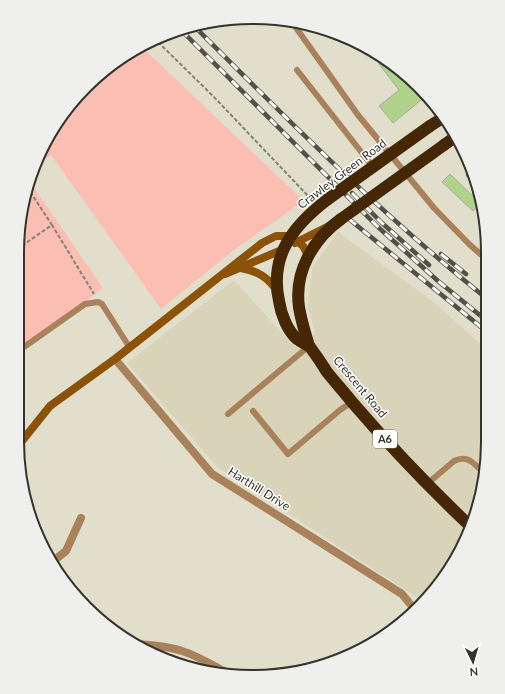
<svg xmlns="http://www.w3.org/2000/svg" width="505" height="694" font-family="Lato,sans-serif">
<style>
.built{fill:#d8d3b9}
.green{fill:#fbbeb2}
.building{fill:#b1d28c;stroke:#a6ae9e}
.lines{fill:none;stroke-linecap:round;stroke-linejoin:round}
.path{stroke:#848276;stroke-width:2;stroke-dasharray:4 2;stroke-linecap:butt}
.lane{stroke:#a9815b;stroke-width:6}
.street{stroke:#a9815b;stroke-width:8}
.secondary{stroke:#8b5208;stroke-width:8}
.highway{stroke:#452705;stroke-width:12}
.rail-casing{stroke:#525148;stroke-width:4.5}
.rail{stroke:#fff;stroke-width:3;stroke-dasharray:9;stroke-linecap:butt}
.highway-bridge{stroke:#452705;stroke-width:12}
.labels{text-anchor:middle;stroke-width:3;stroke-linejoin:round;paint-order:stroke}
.shield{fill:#fff;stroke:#71706b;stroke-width:1}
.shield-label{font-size:11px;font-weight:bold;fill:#34332c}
.street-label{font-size:12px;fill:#34332c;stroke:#fff}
.rim{fill:none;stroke:#34332c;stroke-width:2}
</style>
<rect width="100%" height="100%" fill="#e2decc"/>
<path class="built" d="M338 232 436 304 487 350V457L464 546 430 597 424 602 217 467 127 363 234 280 295 347 315 334 308 306 312 268Z"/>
<g class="green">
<path d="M144 49 304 201 235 249 161 309 51 155 37 165 57 122 109 66Z"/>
<path d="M30 182 103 288 17 354V252L25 192Z"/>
</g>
<g class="building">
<path d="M384 60 425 97 393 123 379 106 399 90 379 64Z"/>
<path d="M450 174 481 204 473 211 442 182Z"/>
</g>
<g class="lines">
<g class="path">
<path d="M158 42 213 96 311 199"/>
<path d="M27 187 52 225"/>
<path d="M17 249 52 225 94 294"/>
</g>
<g class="lane">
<path d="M292 22 358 115 434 208 469 244 486 259"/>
<path d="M297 70 373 167"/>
<path d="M469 175 475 180"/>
<path d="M481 212 483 210"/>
<path d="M17 352 85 304 98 302 102 304 130 348"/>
<path d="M253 411 288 454 340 410 352 402"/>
<path d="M228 414 309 346"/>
<path d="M427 484 454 461C468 454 474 464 483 472"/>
</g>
<g class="street">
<path d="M115 359 212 474 402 594 415 610"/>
<path d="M52 562 66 551 81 518"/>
<path d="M135 644C151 645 167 646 182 651 199 656 215 667 231 675"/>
</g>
<g class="secondary">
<path d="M295 243 327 227"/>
<path d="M241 268C257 271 268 277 277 291"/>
<path d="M225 274 284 249"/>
<path d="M18 446 50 406 115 359 262 243 276 236H291L303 246 308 255"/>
</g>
<g class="highway">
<path d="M430 126 444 117"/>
<path d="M444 145 455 137"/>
<path d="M328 199C294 225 269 255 279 301 281 314 287 330 297 339 301 342 306 344 310 347 316 355 322 364 327 372 335 382 344 392 352 402 389 445 428 486 469 525"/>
<path d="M309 346C305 333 301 320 299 307 294 272 313 239 341 219"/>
</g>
<g class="rail-casing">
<g id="rail">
<path d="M193 25C288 120 381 214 486 298"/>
<path d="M181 30 378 227 438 281 487 321"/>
<path d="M352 193 382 223 429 265"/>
<path d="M349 219 487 332"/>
<path d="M441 254 466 274"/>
</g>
</g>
<use href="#rail" class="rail"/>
<g class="highway-bridge">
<path d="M328 199 430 126"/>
<path d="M341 219 444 145"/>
</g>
</g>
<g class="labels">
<rect class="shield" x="373" y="430" width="24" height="18" rx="3"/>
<g class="shield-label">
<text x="385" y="443">A6</text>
</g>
<g class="street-label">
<text transform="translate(342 174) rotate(-37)" y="4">Crawley Green Road</text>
<text transform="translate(360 387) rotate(50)" y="4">Crescent Road</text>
<text transform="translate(259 489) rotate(32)" y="4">Harthill Drive</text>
</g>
</g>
<path d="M0 0H505V694H0ZM252 24H253A228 228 0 0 1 481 252V442A228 228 0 0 1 253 670H252A228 228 0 0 1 24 442V252A228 228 0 0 1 252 24Z" fill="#efefee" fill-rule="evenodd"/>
<path class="rim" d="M252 24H253A228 228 0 0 1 481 252V442A228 228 0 0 1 253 670H252A228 228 0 0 1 24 442V252A228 228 0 0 1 252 24Z"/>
<g transform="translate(473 662) rotate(175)" stroke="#ffffff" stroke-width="3" paint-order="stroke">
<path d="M0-3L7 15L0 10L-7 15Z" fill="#34332c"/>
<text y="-6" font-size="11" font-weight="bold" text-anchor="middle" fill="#34332c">N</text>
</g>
</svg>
